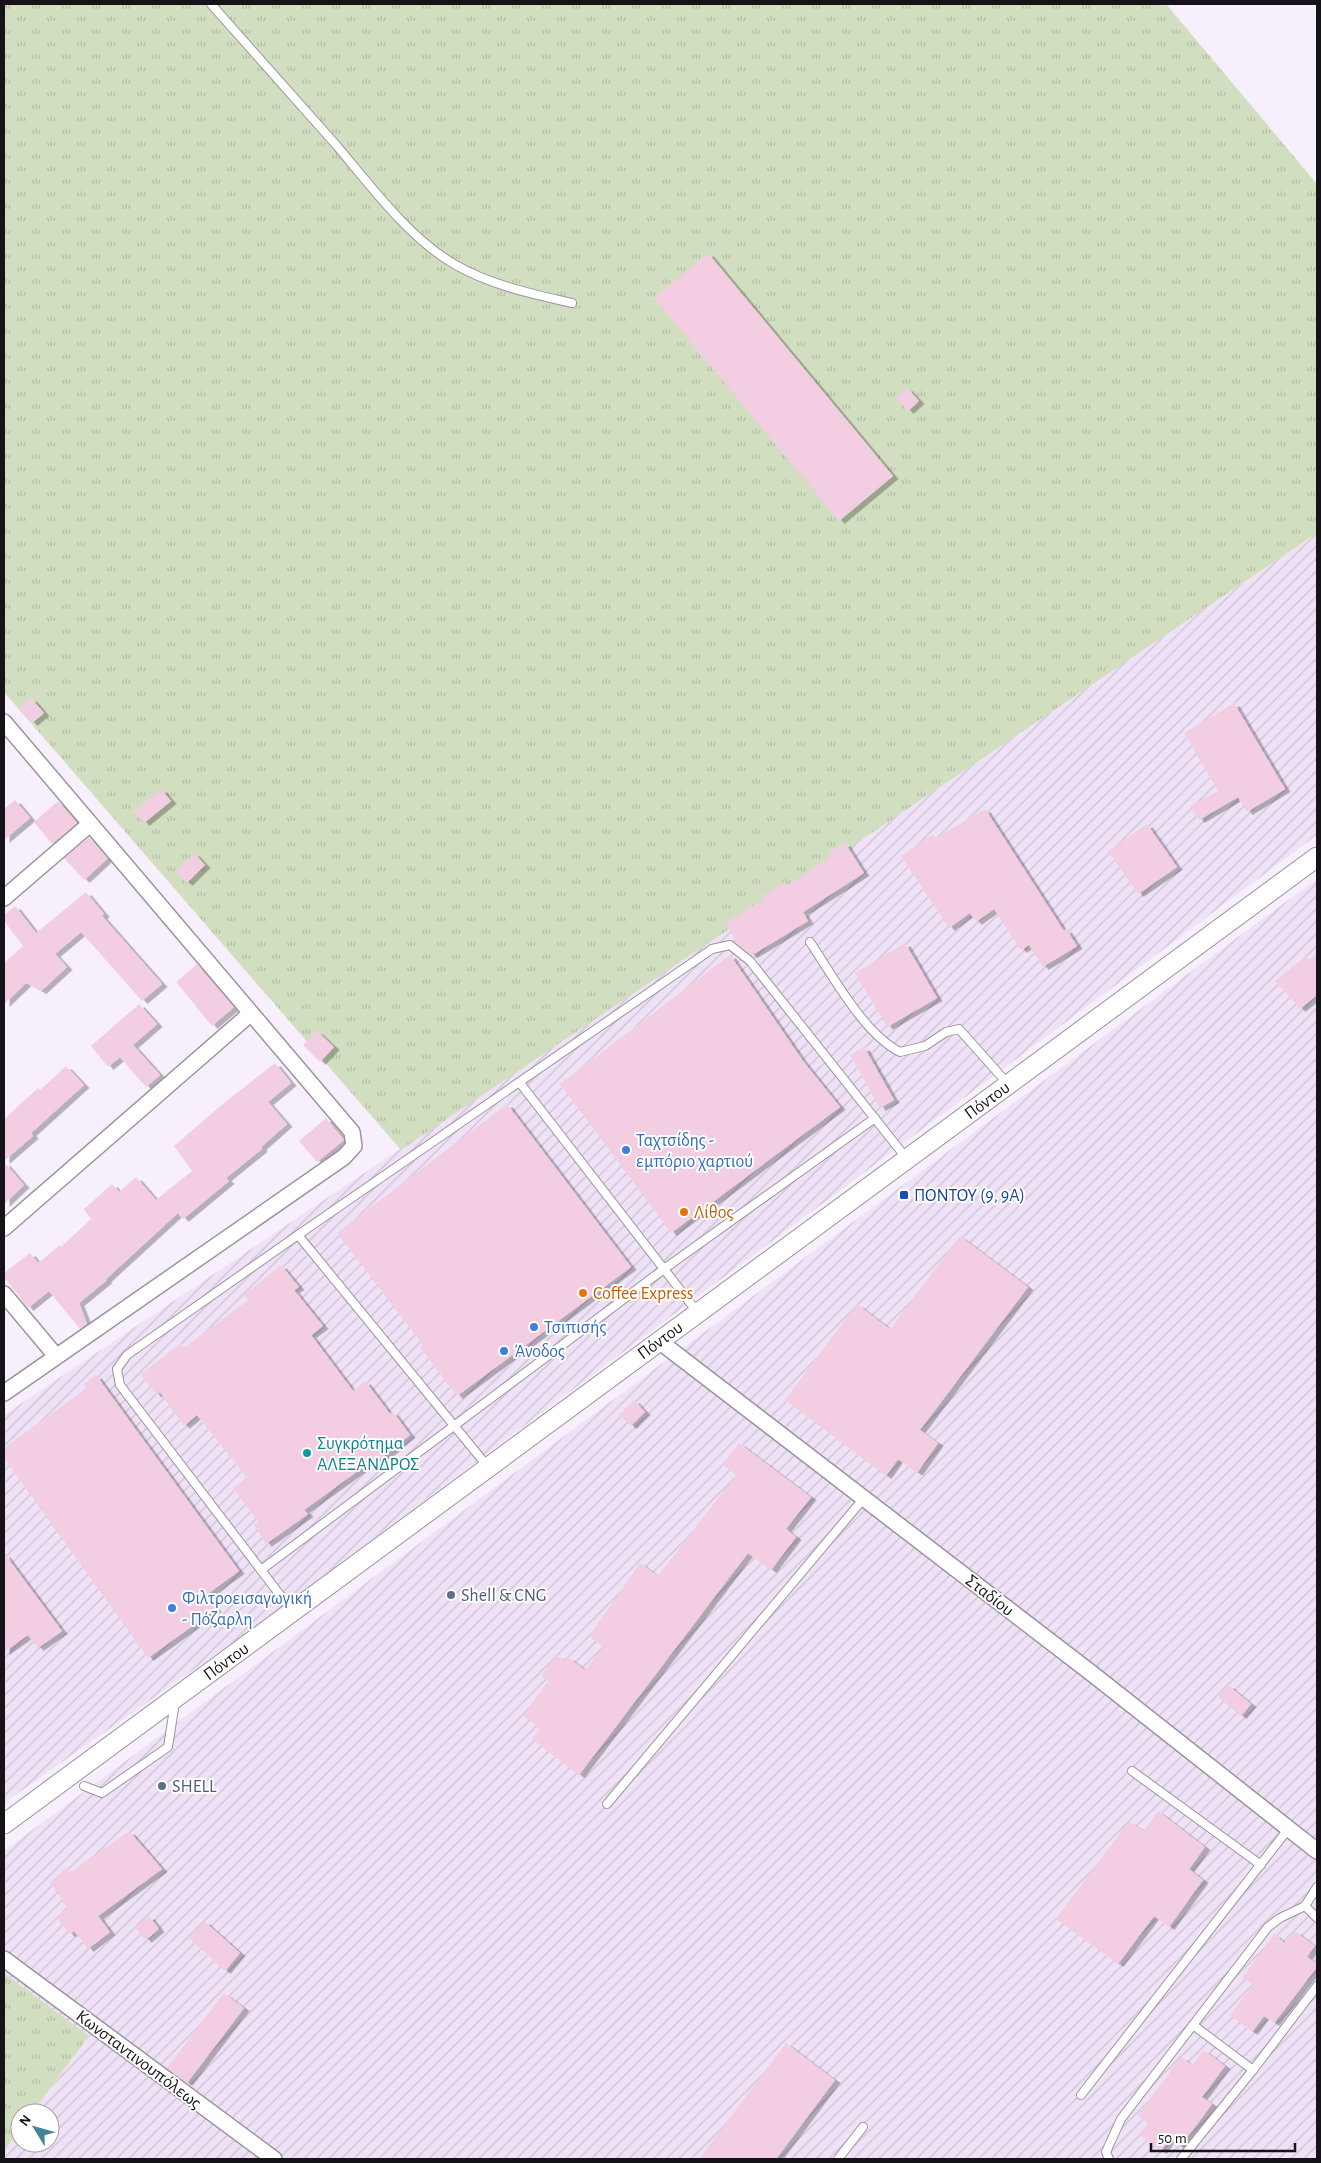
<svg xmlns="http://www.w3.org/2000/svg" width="1321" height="2163" font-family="'Alegreya Sans',sans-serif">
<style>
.industrial{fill:url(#industrial-furrows)}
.grass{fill:url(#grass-tufts)}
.building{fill:#f3cee3;filter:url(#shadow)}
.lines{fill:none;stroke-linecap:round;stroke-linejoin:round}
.service-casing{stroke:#9b93a0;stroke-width:10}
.minor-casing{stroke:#9b93a0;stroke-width:18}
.tertiary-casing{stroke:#9b93a0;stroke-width:21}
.service{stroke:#fff;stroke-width:8}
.minor{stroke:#fff;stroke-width:15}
.tertiary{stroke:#fff;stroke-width:19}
.shop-dot{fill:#3f7fe0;stroke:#fff;stroke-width:2}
.transit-dot{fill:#1a4fb4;stroke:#fff;stroke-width:2}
.food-dot{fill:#e8710a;stroke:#fff;stroke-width:2}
.culture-dot{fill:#0f9aa8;stroke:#fff;stroke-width:2}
.service-dot{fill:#5c6f8a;stroke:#fff;stroke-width:2}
.labels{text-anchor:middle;stroke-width:4;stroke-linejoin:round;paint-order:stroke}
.street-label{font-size:18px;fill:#161318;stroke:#fff}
.shop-label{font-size:18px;fill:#366cbe;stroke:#fff;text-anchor:start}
.transit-label{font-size:18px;fill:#164399;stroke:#fff;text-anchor:start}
.food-label{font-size:18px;fill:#c56008;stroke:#fff;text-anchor:start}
.culture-label{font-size:18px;fill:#0d838f;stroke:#fff;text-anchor:start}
.service-label{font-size:18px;fill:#4e5e75;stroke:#fff;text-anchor:start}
</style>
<defs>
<pattern id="industrial-furrows" width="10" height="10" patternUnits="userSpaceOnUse" patternTransform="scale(1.25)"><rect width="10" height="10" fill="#efe2f6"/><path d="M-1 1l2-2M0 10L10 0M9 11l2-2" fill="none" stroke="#ccc1d2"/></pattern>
<pattern id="grass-tufts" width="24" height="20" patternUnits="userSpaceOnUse" patternTransform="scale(1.25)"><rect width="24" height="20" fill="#d2dec0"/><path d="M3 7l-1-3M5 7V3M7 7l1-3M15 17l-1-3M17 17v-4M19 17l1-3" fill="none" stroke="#b4bea4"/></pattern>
<filter id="shadow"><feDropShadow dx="5.5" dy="3" stdDeviation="0" flood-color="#0004"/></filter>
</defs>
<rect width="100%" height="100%" fill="#f8effd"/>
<g class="industrial">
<path d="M1317 533V835L257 1625 4 1803V1415Z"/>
<path d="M1317 879V2159H4V2151L20 2129V2143H50V2113H32L89 2037 4 1973V1851L1223 948Z"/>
</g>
<g class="grass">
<path d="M4 4H1166L1317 184V533L401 1150 4 692Z"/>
<path d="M4 1973 89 2036 32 2113H20V2129L4 2151Z"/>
</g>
<g class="building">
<path d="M708 253 893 476 839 521 654 298Z"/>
<path d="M907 388 919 401 908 411 896 398Z"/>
<path d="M31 698 44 713 32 723 19 708Z"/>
<path d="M1234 703 1285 789 1247 812 1238 797 1199 820 1190 806 1218 791 1184 733Z"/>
<path d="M161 789 171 801 144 823 134 811Z"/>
<path d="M15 800 30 818 4 840V809Z"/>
<path d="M58 801 77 823 52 844 34 822Z"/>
<path d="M985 809 1064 931 1066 929 1077 946 1043 967 1029 945 1021 950 994 909 976 922 970 913 949 928 901 856 933 834 936 838Z"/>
<path d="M1147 824 1177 867 1138 894 1108 851Z"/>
<path d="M89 837 108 858 84 880 64 858Z"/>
<path d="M845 843 864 873 803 912 808 921 752 955 738 944 725 923 764 899 762 896 785 882 787 886 825 861 831 854 830 852Z"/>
<path d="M194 853 205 865 187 883 176 871Z"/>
<path d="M86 892 104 914 102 916 162 984 142 1001 81 932 55 954 67 967 41 991 26 983 4 1004V963L23 946 4 921V915L15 906 36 933Z"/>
<path d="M905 943 937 998 887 1027 855 973Z"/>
<path d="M1317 953V995L1300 1009 1275 981 1306 956 1309 960Z"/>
<path d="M730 955 803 1061 840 1107 671 1233 560 1084Z"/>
<path d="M197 964 234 1007 212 1026 176 982Z"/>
<path d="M139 1004 157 1024 133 1045 160 1075 146 1087 120 1057 108 1067 91 1046Z"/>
<path d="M317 1031 334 1047 320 1062 303 1045Z"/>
<path d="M864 1047 894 1100 880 1108 850 1055Z"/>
<path d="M275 1063 291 1083 268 1102 287 1124 261 1147 262 1149 226 1178 229 1181 183 1219 178 1213 106 1279 107 1280 79 1303 87 1324 80 1329 49 1291 28 1308 4 1277V1273L30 1253 38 1263 60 1245 61 1247 91 1219 84 1209 112 1184 119 1192 136 1177 156 1200 192 1171 174 1146 224 1103Z"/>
<path d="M66 1066 84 1085 31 1133 33 1136 4 1161V1119L38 1088 40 1090Z"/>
<path d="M507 1104 631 1267 457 1396 420 1347 423 1345 337 1233Z"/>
<path d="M326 1118 344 1140 317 1162 299 1141Z"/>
<path d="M4 1162 24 1185 4 1204Z"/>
<path d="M960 1236 1028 1287 920 1430 938 1443 917 1473 898 1459 886 1476 785 1400 857 1304 890 1329Z"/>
<path d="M281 1265 299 1287 294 1290 323 1326 311 1335 353 1391 365 1381 390 1414 393 1412 410 1435 375 1463 373 1460 304 1510 308 1514 266 1544 254 1524 258 1522 233 1488 247 1478 197 1415 184 1426 160 1392 156 1395 141 1374 181 1343 184 1348 248 1300 244 1295Z"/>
<path d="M96 1375 239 1571 206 1595 216 1609 148 1658 4 1458V1448L87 1388 84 1384Z"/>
<path d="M634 1400 645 1412 631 1426 619 1415Z"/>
<path d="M739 1443 811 1497 786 1529 796 1537 771 1570 748 1553 579 1775 532 1739 540 1728 523 1716 548 1681 541 1676 556 1655 565 1661 568 1657 585 1670 603 1647 589 1636 640 1563 658 1576 736 1475 723 1465Z"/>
<path d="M4 1553 62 1631 38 1648 28 1635 4 1652Z"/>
<path d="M1228 1685 1251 1704 1241 1716 1218 1697Z"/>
<path d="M1158 1811 1205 1847 1189 1869 1203 1880 1169 1927 1154 1916 1118 1964 1056 1919 1129 1821 1144 1831Z"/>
<path d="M129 1831 162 1869 98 1916 110 1932 88 1949 74 1931 69 1934 57 1917 67 1908 50 1882 66 1868 71 1872Z"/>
<path d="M149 1916 159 1929 146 1940 135 1927Z"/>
<path d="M204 1921 240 1953 225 1971 189 1938Z"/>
<path d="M1295 1931 1315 1946 1307 1957 1317 1964V1967L1274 2023 1264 2016 1252 2032 1230 2015 1253 1985 1242 1978 1274 1934 1285 1943Z"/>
<path d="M224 1993 244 2008 187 2083 167 2068Z"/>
<path d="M786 2043 835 2080 776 2159H699Z"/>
<path d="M1204 2050 1225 2066 1202 2097 1212 2104 1180 2147 1170 2139 1161 2151 1140 2134 1148 2123 1138 2115 1181 2057 1192 2065Z"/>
</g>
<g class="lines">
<g class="service-casing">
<g id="service">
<path d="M211 4C253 51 295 98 337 146 370 185 409 238 454 264 490 285 532 294 572 303"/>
<path d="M810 942C833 976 864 1034 900 1052L925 1046 946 1032 959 1029 1008 1084"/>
<path d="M520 1083 698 1313"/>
<path d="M298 1235 712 949 730 945 750 961 907 1159"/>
<path d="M261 1570 664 1269 875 1118"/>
<path d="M293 1612 120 1385 117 1369 127 1355 298 1235 488 1467"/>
<path d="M1132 1771 1261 1865"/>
<path d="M84 1786 102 1793 168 1747 175 1702"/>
<path d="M607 1804 864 1498"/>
<path d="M1305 1906 1317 1918"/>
<path d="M1193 2025 1253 2070"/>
<path d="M1081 2095 1289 1828"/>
<path d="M838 2159 863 2127"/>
<path d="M1109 2159 1106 2152 1121 2119 1268 1927 1280 1918 1305 1906 1317 1887"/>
<path d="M1181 2159 1253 2070 1317 1986"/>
</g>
</g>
<g class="minor-casing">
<g id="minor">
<path d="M4 722 352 1132 354 1146 344 1157 4 1393"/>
<path d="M4 898 90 824"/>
<path d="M4 1228 250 1014"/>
<path d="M4 1294 56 1356"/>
<path d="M659 1341 1090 1672 1317 1851"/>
<path d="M4 1959 274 2159"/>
</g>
</g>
<g class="tertiary-casing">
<path id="tertiary" d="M4 1824 1317 857"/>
</g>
<use href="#service" class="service"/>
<use href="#minor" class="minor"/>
<use href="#tertiary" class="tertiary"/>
</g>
<g class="shop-dot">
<circle cx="626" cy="1150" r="5"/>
<circle cx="534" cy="1327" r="5"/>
<circle cx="504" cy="1351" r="5"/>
<circle cx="172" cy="1608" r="5"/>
</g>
<rect class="transit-dot" x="899" y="1190" width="10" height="10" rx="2.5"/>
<g class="food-dot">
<circle cx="684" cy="1212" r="5"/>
<circle cx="583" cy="1293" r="5"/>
</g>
<circle class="culture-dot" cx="307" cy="1453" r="5"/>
<g class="service-dot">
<circle cx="451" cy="1595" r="5"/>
<circle cx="162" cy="1786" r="5"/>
</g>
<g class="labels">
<g class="street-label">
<text transform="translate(987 1100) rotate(-36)" y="6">Πόντου</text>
<text transform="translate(660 1340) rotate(-36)" y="6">Πόντου</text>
<text transform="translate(990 1595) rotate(38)" y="6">Σταδίου</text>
<text transform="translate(226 1661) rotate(-36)" y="6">Πόντου</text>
<text transform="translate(139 2059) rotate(37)" y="6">Κωνσταντινουπόλεως</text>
</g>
<g class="shop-label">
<text x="636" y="1146">Ταχτσίδης -<tspan x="636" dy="21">εμπόριο χαρτιού</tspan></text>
<text x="544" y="1333">Τσιπισής</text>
<text x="514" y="1357">Άνοδος</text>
<text x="182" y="1604">Φιλτροεισαγωγική<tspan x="182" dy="21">- Πόζαρλη</tspan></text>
</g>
<g class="transit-label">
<text x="914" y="1201">ΠΟΝΤΟΥ (9, 9Α)</text>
</g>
<g class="food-label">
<text x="694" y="1218">Λίθος</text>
<text x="593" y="1299">Coffee Express</text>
</g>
<g class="culture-label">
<text x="317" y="1449">Συγκρότημα<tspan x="317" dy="21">ΑΛΕΞΑΝΔΡΟΣ</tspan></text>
</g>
<g class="service-label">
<text x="461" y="1601">Shell &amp; CNG</text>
<text x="172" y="1792">SHELL</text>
</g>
</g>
<rect width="1321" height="2163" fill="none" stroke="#161318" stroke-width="10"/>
<g transform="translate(35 2128) rotate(307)"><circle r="24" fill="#ffffff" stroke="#a2a1a3"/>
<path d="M0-4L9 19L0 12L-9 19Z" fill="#438396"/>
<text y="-8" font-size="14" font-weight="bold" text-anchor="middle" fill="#161318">N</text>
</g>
<path d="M1151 2143v8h144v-8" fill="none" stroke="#161318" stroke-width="2.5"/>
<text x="1158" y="2143" font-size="15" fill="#161318" stroke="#ffffff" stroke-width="4" paint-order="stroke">50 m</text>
</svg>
